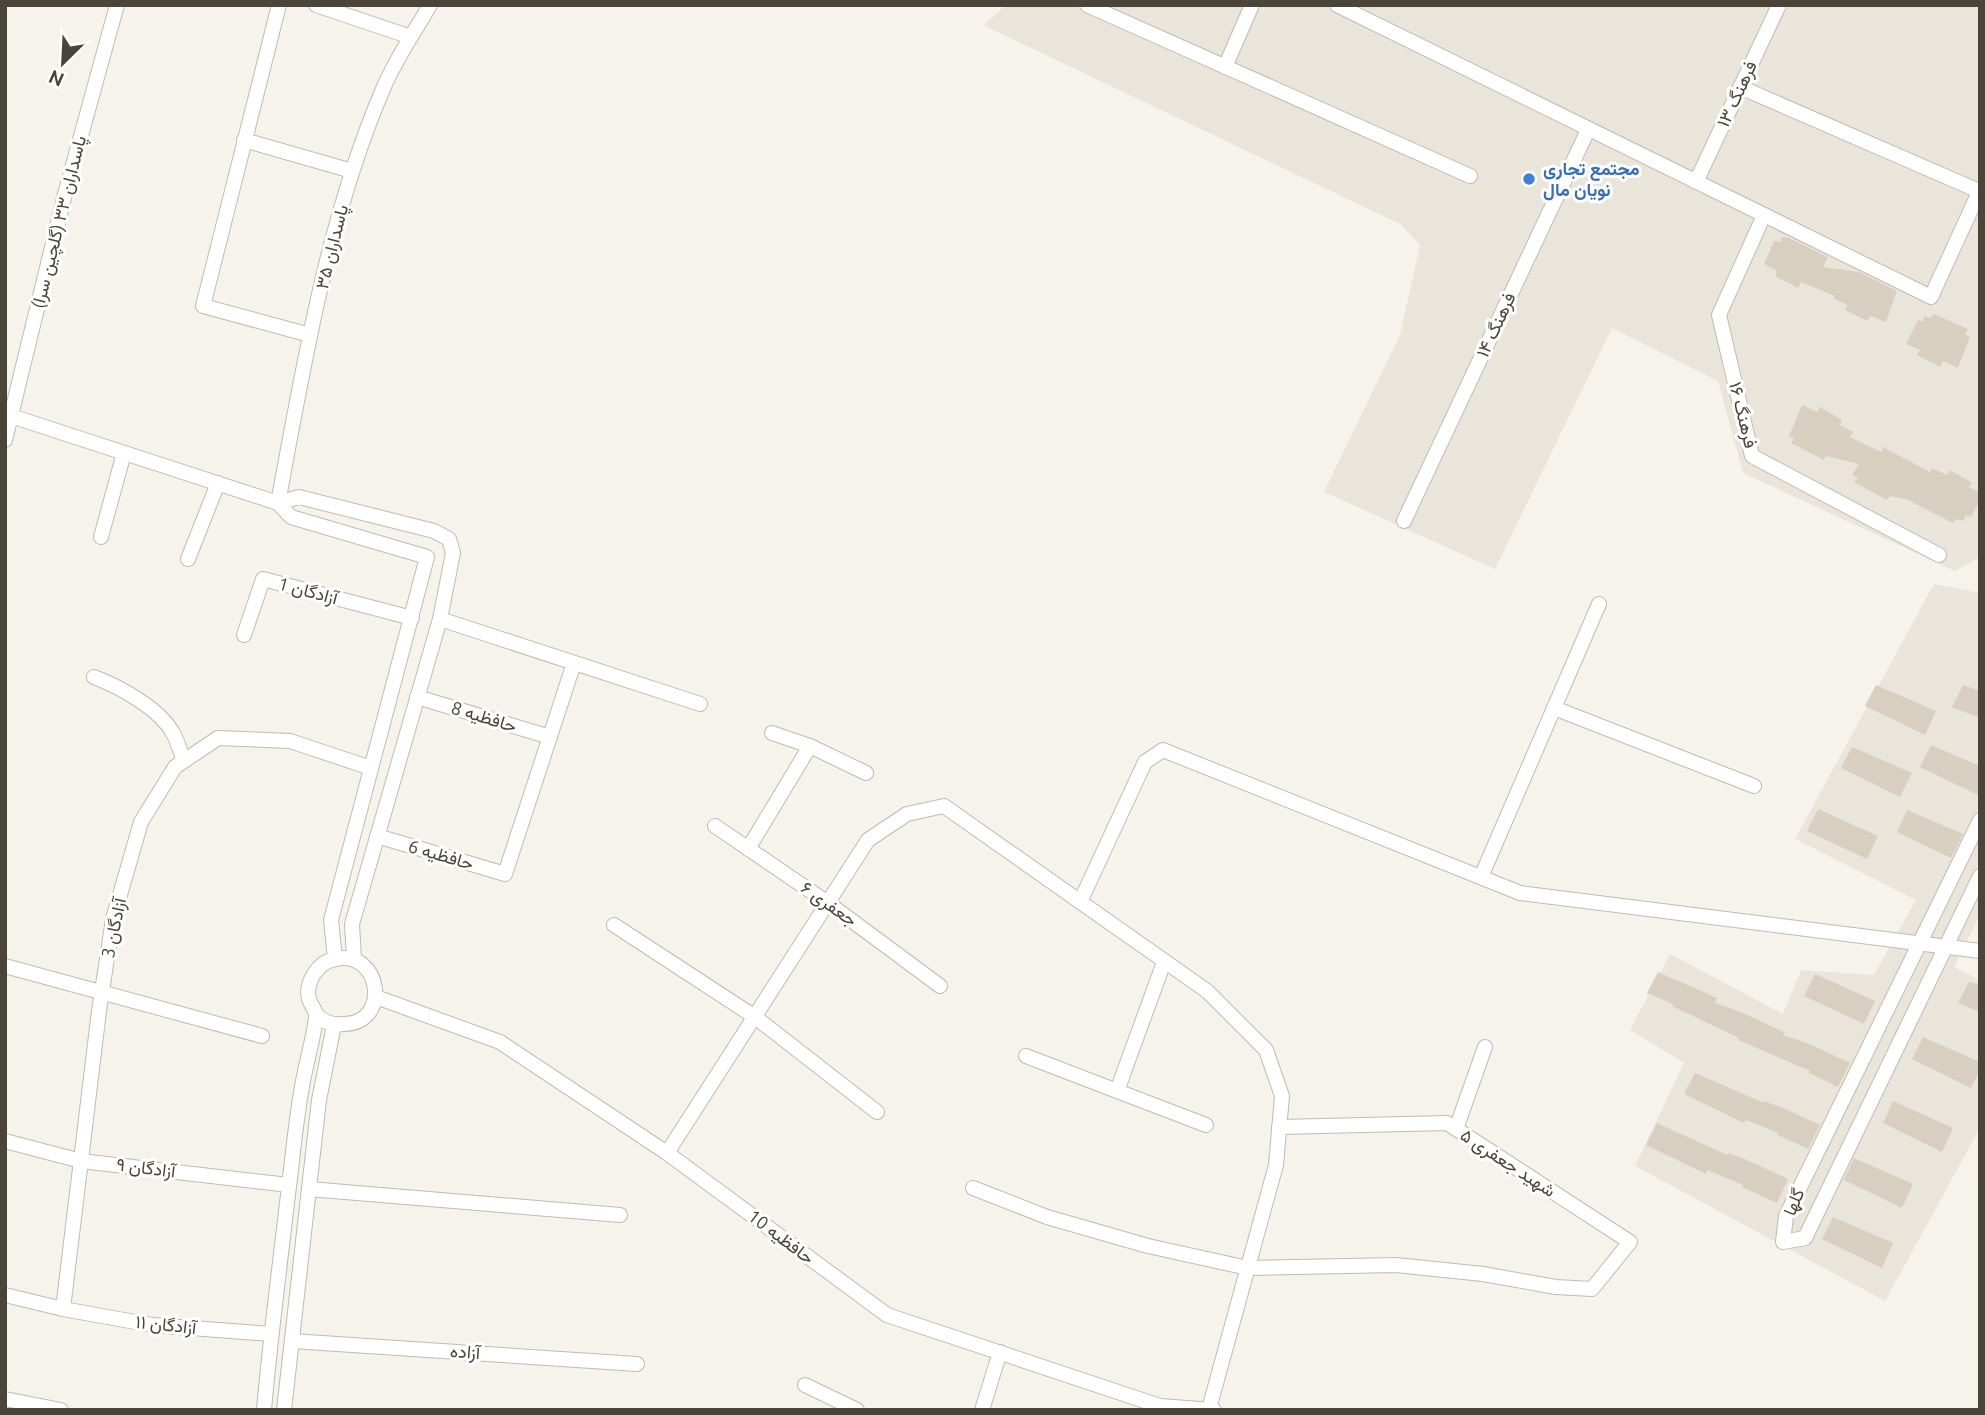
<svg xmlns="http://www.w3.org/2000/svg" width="1985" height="1415" font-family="Ubuntu,Vazirmatn,sans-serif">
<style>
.residential{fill:#eae5da}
.building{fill:#d8cfc1}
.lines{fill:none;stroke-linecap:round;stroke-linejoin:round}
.street-casing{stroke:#c2bbae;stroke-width:16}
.street{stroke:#fff;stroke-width:14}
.shop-dot{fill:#3f7fe0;stroke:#fff;stroke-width:2.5}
.labels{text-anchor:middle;stroke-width:6;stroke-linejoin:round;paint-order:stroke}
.street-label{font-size:18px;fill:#4b4439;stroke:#fff}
.shop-label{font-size:18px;font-weight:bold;fill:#366cbe;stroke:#fff;text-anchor:start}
</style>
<rect width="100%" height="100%" fill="#f6f3ec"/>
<g class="residential">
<path d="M1006 5H1980V557L1955 571 1743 473 1718 381 1612 328 1495 569 1324 492 1400 335 1420 245 1400 224 983 25Z"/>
<path d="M1934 584 1980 593V915L1954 967 1980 980V1128L1885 1301 1635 1166 1684 1063 1630 1030 1670 954 1783 1014 1801 970 1874 975 1916 900 1795 839Z"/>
</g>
<g class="building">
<path d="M1781 237 1789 238 1828 257 1823 267 1859 272 1897 291 1886 322 1871 316 1867 321 1845 310 1847 305 1833 298 1835 296 1801 282 1798 288 1775 276 1777 271 1764 264 1774 241 1781 242Z"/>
<path d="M1934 314 1968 329 1965 334 1970 337 1958 368 1943 361 1940 367 1917 355 1920 350 1906 344 1918 320 1923 322 1924 316 1931 318Z"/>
<path d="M1802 405 1817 412 1820 407 1842 420 1840 425 1853 432 1850 437 1881 452 1883 447 1930 472 1932 468 1947 475 1950 470 1972 483 1969 487 1980 492V500L1971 517 1965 515 1964 521 1956 519 1953 523 1908 500 1890 496 1887 500 1854 482 1858 478 1852 475 1859 464 1826 456 1824 460 1791 443 1794 438 1789 436Z"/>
<path d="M1876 685 1936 711 1925 735 1865 706Z"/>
<path d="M1963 685 1980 691V718L1952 707Z"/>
<path d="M1931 745 1980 766V796L1920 767Z"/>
<path d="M1852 747 1912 773 1900 797 1841 768Z"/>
<path d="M1818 809 1878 836 1867 859 1807 831Z"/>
<path d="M1907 810 1963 834 1951 858 1897 832Z"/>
<path d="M1658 972 1717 998 1715 1003 1741 1012 1784 1032 1783 1035 1812 1045 1850 1063 1838 1087 1809 1073 1810 1071 1738 1040 1739 1038 1672 1006 1673 1004 1647 993Z"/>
<path d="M1815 974 1875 1001 1864 1024 1804 996Z"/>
<path d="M1969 982 1980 985V1012L1958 1003Z"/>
<path d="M1923 1037 1980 1062V1070L1971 1088 1912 1059Z"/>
<path d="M1695 1073 1762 1102 1763 1101 1781 1107 1820 1125 1808 1149 1778 1135V1133L1746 1120 1744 1123 1684 1094Z"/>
<path d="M1893 1101 1953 1128 1942 1152 1883 1123Z"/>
<path d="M1657 1123 1727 1155 1728 1153 1745 1159 1788 1179 1777 1203 1742 1187 1743 1185 1707 1170 1706 1174 1646 1145Z"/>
<path d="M1854 1158 1913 1184 1902 1208 1844 1180Z"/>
<path d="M1833 1217 1893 1243 1882 1268 1822 1239Z"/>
</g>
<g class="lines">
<g class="street-casing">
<g id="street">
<path d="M279 5 203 306 310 335"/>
<path d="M316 5 411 37"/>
<path d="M1087 5 1470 176"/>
<path d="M1337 5 1931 297 1980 190"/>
<path d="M1225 67 1252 5"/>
<path d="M1740 87 1979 191"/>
<path d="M244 140 352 171"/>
<path d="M1696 182 1779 5"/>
<path d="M1764 215 1719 315 1752 456 1939 555"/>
<path d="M11 416 278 503 291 517 427 557 331 920 335 959"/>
<path d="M5 440 65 194 117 5"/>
<path d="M278 503 299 497 434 531 449 539 453 553 440 619 352 924 354 959"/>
<path d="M278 503C304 364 327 220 383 89 395 60 414 33 430 5"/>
<path d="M1404 521 1588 130"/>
<path d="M101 537 124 453"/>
<path d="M188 559 218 483"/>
<path d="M440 619 700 704"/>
<path d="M244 635 263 579 412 618"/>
<path d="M94 677C120 687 161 709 174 735 178 743 181 753 184 761"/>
<path d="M417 697 550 737"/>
<path d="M1554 708 1754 786"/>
<path d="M772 733 810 746 866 773"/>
<path d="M1980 820 1786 1216 1783 1242 1805 1238 1980 876"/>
<path d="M715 826 828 903 940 986"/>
<path d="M377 836 505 874 574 663"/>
<path d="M748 849 810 746"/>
<path d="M1481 877 1599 604"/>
<path d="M1080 902 1145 762 1163 750 1520 893 1980 951"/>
<path d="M614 925 755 1017 877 1112"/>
<path d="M5 966 262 1036"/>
<path d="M376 997 500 1042 667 1153 887 1315 1160 1406 1214 1410"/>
<path d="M1026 1056 1117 1091 1164 962"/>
<path d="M1117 1091 1206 1125"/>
<path d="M1456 1129 1485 1047"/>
<path d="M5 1141 81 1161 289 1185"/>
<path d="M667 1153 868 840 907 814 944 806 1207 991 1266 1050 1282 1096 1276 1165 1209 1409"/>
<path d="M973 1188 1047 1217 1148 1246 1248 1268 1396 1265 1483 1274 1556 1287 1592 1289 1630 1242 1447 1123 1279 1127"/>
<path d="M309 1189 620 1215"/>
<path d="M5 1295 63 1309 152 1325 271 1334"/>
<path d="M63 1309 99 1011 113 919 141 822 175 767 218 738 290 741 371 768"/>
<path d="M292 1341 637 1364"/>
<path d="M805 1385 857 1410"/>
<path d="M5 1399 61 1410"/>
<path d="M264 1410C270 1341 279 1272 287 1203 292 1164 295 1125 302 1087 304 1071 317 1025 316 1014 315 1009 310 1004 309 999 305 982 318 962 335 959 381 949 392 1023 344 1024 332 1025 324 1023 316 1014"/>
<path d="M284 1410 319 1100 334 1025"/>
<path d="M982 1410 1000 1352"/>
</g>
</g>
<use href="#street" class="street"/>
</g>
<circle class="shop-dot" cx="1529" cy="179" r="7"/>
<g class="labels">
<g class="street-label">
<text transform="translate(1737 94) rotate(-65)" y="6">فرهنگ ۱۳</text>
<text transform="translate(59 222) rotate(-76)" y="6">پاسداران ۳۳ (گلچین سرا)</text>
<text transform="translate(332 247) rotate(-76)" y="6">پاسداران ۳۵</text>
<text transform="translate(1496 325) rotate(-65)" y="6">فرهنگ ۱۴</text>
<text transform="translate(1743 415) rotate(76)" y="6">فرهنگ ۱۶</text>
<text transform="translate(308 591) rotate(15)" y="6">آزادگان 1</text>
<text transform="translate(484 717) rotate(17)" y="6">حافظیه 8</text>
<text transform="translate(441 855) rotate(16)" y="6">حافظیه 6</text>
<text transform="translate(829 904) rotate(35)" y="6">جعفری ۶</text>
<text transform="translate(114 928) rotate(-78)" y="6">آزادگان 3</text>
<text transform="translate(1508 1163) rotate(33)" y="6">شهید جعفری ۵</text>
<text transform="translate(146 1168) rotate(7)" y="6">آزادگان ۹</text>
<text transform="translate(1794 1202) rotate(-67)" y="6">گلها</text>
<text transform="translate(781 1237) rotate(37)" y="6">حافظیه 10</text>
<text transform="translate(166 1325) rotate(6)" y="6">آزادگان ۱۱</text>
<text transform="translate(465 1352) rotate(4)" y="6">آزاده</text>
</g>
<g class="shop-label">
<text x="1543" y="175">مجتمع تجاری<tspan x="1543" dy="21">نویان مال</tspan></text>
</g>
</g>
<rect width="1985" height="1415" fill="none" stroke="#4b4439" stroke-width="14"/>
<g transform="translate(63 63) rotate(204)" stroke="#ffffff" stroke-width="5" paint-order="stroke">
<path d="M0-5L12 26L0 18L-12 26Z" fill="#4b4439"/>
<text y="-10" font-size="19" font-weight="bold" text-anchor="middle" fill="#4b4439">N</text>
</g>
</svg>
